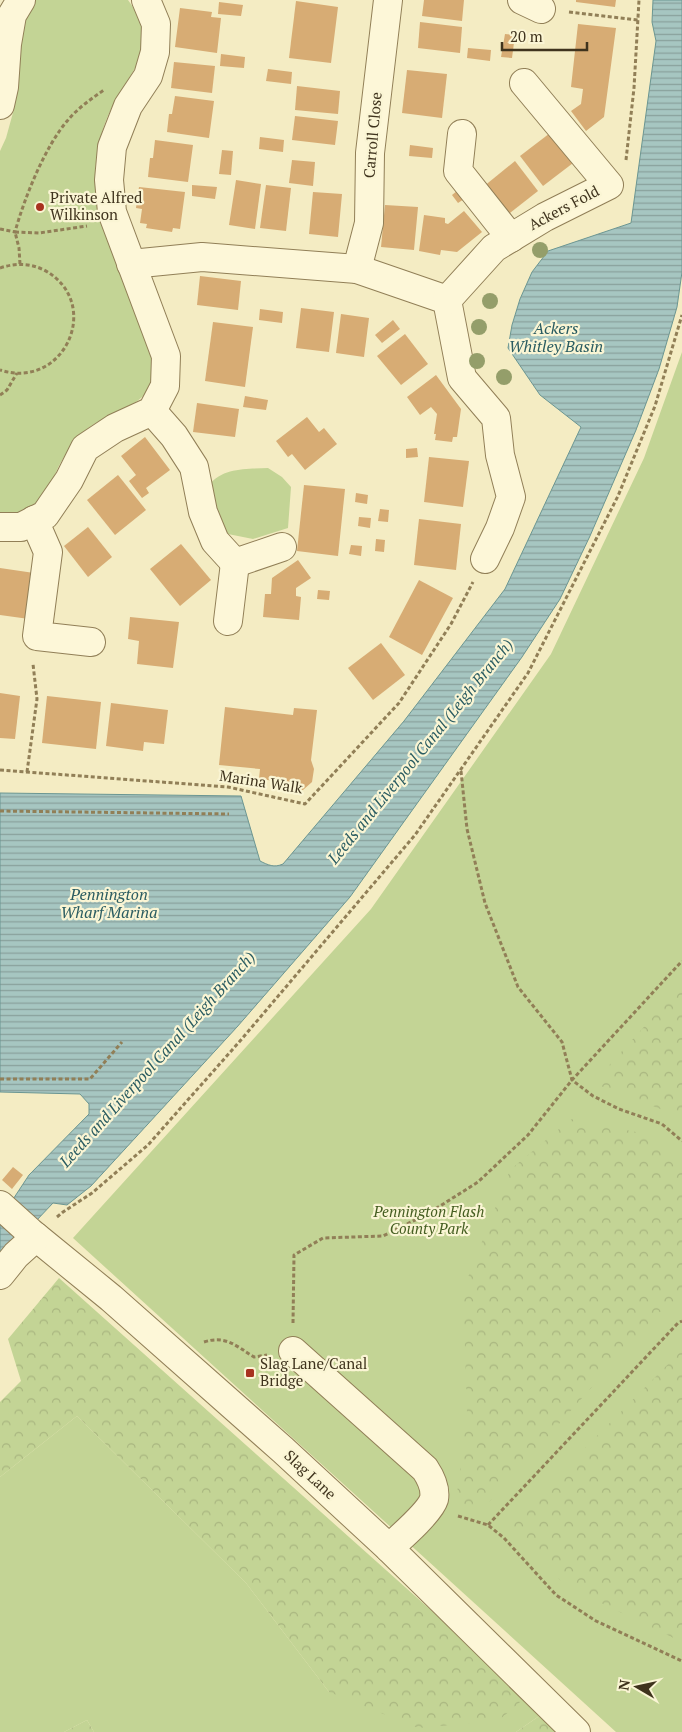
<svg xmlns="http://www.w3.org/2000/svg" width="682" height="1732" font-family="'PT Serif',serif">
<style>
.green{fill:#c3d495}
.forest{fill:url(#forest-crowns)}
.water{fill:url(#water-rules);stroke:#6b9692}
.building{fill:#d7ac74}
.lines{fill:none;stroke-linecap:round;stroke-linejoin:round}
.minor-casing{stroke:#917f57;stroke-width:30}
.path{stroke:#917f57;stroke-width:3;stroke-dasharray:4 2.5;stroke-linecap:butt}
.minor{stroke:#fdf7d8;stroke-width:28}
.tree{fill:#949e6a}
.poi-dot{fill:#a8321f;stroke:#faf5d4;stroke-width:2}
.labels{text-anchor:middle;stroke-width:4.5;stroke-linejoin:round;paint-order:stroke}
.street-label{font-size:15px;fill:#3f331d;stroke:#faf5d4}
.poi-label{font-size:15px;fill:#3f331d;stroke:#faf5d4;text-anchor:start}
.park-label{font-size:15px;font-style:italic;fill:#455e21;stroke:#faf5d4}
.water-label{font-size:16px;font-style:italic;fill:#2a5c61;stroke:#faf5d4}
</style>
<defs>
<pattern id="forest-crowns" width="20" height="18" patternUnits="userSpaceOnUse" patternTransform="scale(1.25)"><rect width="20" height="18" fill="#c3d495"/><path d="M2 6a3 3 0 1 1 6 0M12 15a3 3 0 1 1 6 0" fill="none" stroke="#a9b680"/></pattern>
<pattern id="water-rules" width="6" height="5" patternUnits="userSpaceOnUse" patternTransform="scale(1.25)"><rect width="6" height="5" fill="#a6c6c1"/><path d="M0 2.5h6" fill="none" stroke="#89a19c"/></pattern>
</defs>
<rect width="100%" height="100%" fill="#f4ecc3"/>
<g class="green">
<path d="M34 0H128C164 49 131 67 111 109 101 129 96 153 95 175 94 208 107 237 118 267 128 294 139 322 150 349 154 363 156 380 146 393 132 410 102 415 85 431 76 440 67 451 61 462 52 478 49 496 33 507 24 514 11 515 0 515V151L6 138 14 109 22 23Z"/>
<path d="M682 352V1732H616L73 1238 371 909 551 654 644 458Z"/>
<path d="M268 468 282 477 291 487 288 528 253 539 223 533 209 485C223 467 247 469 268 468Z"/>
<path d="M77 1416 246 1583 329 1692 527 1696 545 1712 516 1732H94L87 1720 64 1732H0V1477Z"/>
</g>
<g class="forest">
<path d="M682 985V1120L676 1115 593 1083Z"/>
<path d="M571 1119 651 1135 682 1162V1300L658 1313 483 1509 456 1502 467 1413 463 1290 510 1170Z"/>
<path d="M59 1278 527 1696 498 1721 418 1728 329 1692 246 1583 77 1416 0 1477V1402L21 1381 8 1339Z"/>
<path d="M682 1350V1642L566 1586 507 1527Z"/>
<path d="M545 1712 563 1732H516Z"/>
<path d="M87 1720 94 1732H64Z"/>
</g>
<path class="water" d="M653 0H682V272L677 307 659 369 636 430 590 536 560 599 522 657 350 897 237 1027 91 1186 67 1205 53 1203 18 1240 13 1239 0 1252V1219L29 1175 89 1114V1104L80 1094 0 1092V793L241 796 260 861C268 865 274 868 283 864L404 721 505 589 581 427 540 395 508 348 512 325 520 299 532 272 548 251 631 223 656 41 652 22Z"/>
<g class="building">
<path d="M424 0H464L462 21 422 16Z"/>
<path d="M576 0H616L615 7 576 2Z"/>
<path d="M296 1 338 7 331 63 289 58Z"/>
<path d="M219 2 243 5 241 16 218 14Z"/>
<path d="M180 8 212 12 211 17 221 18 217 53 175 47Z"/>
<path d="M420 22 462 27 460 53 418 48Z"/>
<path d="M578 24 616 28 604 117 586 131 571 111 581 104 583 89 571 87Z"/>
<path d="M505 34 515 35 512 58 501 57Z"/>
<path d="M468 48 491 50 490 61 467 58Z"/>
<path d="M221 54 245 57 244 68 220 66Z"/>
<path d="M174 62 215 66 212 93 171 88Z"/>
<path d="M268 69 292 72 291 84 266 81Z"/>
<path d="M407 70 447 74 442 118 402 113Z"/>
<path d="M297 86 340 91 338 114 295 110Z"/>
<path d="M175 96 214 101 209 138 167 132 169 114H172Z"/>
<path d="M295 116 338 121 335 145 292 140Z"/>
<path d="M554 130 577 160 543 186 520 156Z"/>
<path d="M260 137 284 140 283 152 259 149Z"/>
<path d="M155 140 193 145 188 182 148 177 150 158H153Z"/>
<path d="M410 145 433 148 432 158 409 156Z"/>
<path d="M222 150 233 151 231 175 219 174Z"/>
<path d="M292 160 315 162 313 186 289 183Z"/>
<path d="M515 161 538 191 506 216 483 187Z"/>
<path d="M236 180 261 184 255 229 229 225Z"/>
<path d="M192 185 217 187 215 199 192 196Z"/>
<path d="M266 185 291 188 286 231 260 228Z"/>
<path d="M139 187 185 192 180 229 173 228 172 232 146 228 147 224 140 223 142 209 136 208Z"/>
<path d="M457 191 464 199 458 203 452 195Z"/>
<path d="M313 192 342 194 338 237 309 234Z"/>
<path d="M385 205 418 207 414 250 381 247Z"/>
<path d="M464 211 482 232 457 252 441 250 440 255 419 251 424 215 445 218V223L448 224Z"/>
<path d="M200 276 241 281 238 310 197 305Z"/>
<path d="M301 308 334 312 329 352 296 348Z"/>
<path d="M260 309 283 312 282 323 259 320Z"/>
<path d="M341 314 369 318 364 357 336 353Z"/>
<path d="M393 320 400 329 382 343 375 335Z"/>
<path d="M213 322 253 327 245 387 205 381Z"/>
<path d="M405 334 428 364 401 385 377 356Z"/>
<path d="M436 375 461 409 457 437H453L452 442 435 440 436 434H434L437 414 431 407 420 415 407 397Z"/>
<path d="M245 396 268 400 266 410 243 407Z"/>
<path d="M197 403 239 409 235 437 193 432Z"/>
<path d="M307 417 319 432 324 428 337 444 305 470 292 454 288 457 276 441Z"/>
<path d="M145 437 170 470 146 488 149 493 142 498 129 481 136 475 121 456Z"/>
<path d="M417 448 418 457 406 458V449Z"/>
<path d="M429 457 469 461 463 507 424 502Z"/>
<path d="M118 475 146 510 115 535 87 500Z"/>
<path d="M304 485 345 489 338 556 297 551Z"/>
<path d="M356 493 368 495 367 504 355 502Z"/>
<path d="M380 509 389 510 388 522 378 521Z"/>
<path d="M359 517 371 518 370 528 358 526Z"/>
<path d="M419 519 461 524 456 570 414 565Z"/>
<path d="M88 527 112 557 88 577 64 546Z"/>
<path d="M376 539 385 540 384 552 375 551Z"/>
<path d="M181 544 211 580 180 606 150 569Z"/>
<path d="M351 545 362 546 361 556 349 554Z"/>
<path d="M298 560 311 578 296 588V596L301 597 299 620 263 617 265 594H271L272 578Z"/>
<path d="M0 568 34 573 29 619 0 615Z"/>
<path d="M419 580 453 598 422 655 389 637Z"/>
<path d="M318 590 330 591 329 600 317 599Z"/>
<path d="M130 617 179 622 173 668 137 664 139 641 128 639Z"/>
<path d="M381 643 405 675 373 700 348 668Z"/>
<path d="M0 693 20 696 15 739 0 738Z"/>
<path d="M47 696 101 702 96 749 42 743Z"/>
<path d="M111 703 168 710 164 744 144 742 143 751 106 746Z"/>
<path d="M225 707 293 715 294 708 317 710 311 760 314 769 312 782 303 790H292L284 782 259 779 260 769 219 765Z"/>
<path d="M13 1167 23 1175 12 1189 2 1180Z"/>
</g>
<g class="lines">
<g class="minor-casing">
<g id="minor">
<path d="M522 0 541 9"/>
<path d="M0 105 4 87 7 44 12 15 21 0"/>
<path d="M462 134 458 171 511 238"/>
<path d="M131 264 202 257 357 269 447 300 462 378 496 418 500 455 511 497 500 528 485 559"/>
<path d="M357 269 369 223 370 153 388 0"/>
<path d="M447 300 494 248 545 217 609 185 524 83"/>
<path d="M152 411 174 436 194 467 203 512 215 541 235 563 282 547"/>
<path d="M34 520 48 552 37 636 91 642"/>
<path d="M0 527H21L45 515 69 480 85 448 115 428 152 411 165 386 166 356 112 212 109 180 112 147 128 106 148 76 155 52 156 24 146 0"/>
<path d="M228 621 235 563"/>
<path d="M0 1205 30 1232 111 1298 283 1450 389 1548 576 1732"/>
<path d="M0 1275 16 1255 36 1237"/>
<path d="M293 1351 425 1469C431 1478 436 1488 434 1499 430 1512 400 1538 389 1548"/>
</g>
</g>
<g class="path">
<path d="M569 12 638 20"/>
<path d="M626 160 634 88 639 0"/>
<path d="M0 229 15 232C24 199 45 146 68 120 78 108 91 99 104 90"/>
<path d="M20 264 19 248 15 232 39 233 87 226"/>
<path d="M0 268C15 263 30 263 44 270 104 302 65 391 0 370"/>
<path d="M0 395 7 390 17 373"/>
<path d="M0 770 228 787 305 804 399 703 451 624 473 582"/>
<path d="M461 771 467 829 485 903 518 987 562 1042 572 1080 593 1096 619 1109 662 1124 682 1141"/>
<path d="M27 772 37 699 33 664"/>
<path d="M0 811 229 814"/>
<path d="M0 1079H90L122 1042"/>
<path d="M57 1217 63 1212 92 1193 148 1145 240 1041 415 835 528 673 618 496 655 406 682 315"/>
<path d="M293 1323 294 1255 323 1238 383 1236 429 1213 478 1182 528 1135 572 1080 682 961"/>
<path d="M204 1342C226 1335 236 1346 254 1357L267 1355"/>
<path d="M458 1516 488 1525 504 1538 556 1595 596 1621 682 1661"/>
<path d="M488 1525 678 1323 682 1321"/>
</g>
<use href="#minor" class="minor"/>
</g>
<g class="tree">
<circle cx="540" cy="250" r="8"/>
<circle cx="490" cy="301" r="8"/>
<circle cx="479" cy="327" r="8"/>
<circle cx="477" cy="361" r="8"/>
<circle cx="504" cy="377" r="8"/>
</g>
<g class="poi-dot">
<circle cx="40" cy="207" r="5"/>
<rect x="245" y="1368" width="10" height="10" rx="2.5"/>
</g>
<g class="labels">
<g class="street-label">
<text transform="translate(373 135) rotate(-85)" y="5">Carroll Close</text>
<text transform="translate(564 208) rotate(-28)" y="5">Ackers Fold</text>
<text transform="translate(261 782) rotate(9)" y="5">Marina Walk</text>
<text transform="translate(310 1475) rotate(43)" y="5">Slag Lane</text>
</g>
<g class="poi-label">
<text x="50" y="203">Private Alfred<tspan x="50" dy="17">Wilkinson</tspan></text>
<text x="260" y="1369">Slag Lane/Canal<tspan x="260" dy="17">Bridge</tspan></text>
</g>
<g class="park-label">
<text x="429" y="1217">Pennington Flash<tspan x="429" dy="17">County Park</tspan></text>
</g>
<g class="water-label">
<text x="556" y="334">Ackers<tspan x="556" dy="18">Whitley Basin</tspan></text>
<text transform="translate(420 751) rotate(-51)" y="6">Leeds and Liverpool Canal (Leigh Branch)</text>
<text x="109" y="900">Pennington<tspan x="109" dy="18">Wharf Marina</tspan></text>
<text transform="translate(157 1059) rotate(-48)" y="6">Leeds and Liverpool Canal (Leigh Branch)</text>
</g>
</g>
<g transform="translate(637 1687) rotate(279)" stroke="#faf5d4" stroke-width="4" paint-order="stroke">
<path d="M0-4L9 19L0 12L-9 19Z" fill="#3f331d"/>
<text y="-8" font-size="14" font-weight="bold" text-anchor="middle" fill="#3f331d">N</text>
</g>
<path d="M502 42v8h85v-8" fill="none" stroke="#3f331d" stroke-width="2.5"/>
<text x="510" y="42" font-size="15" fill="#3f331d" stroke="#faf5d4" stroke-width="4" paint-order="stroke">20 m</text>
</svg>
